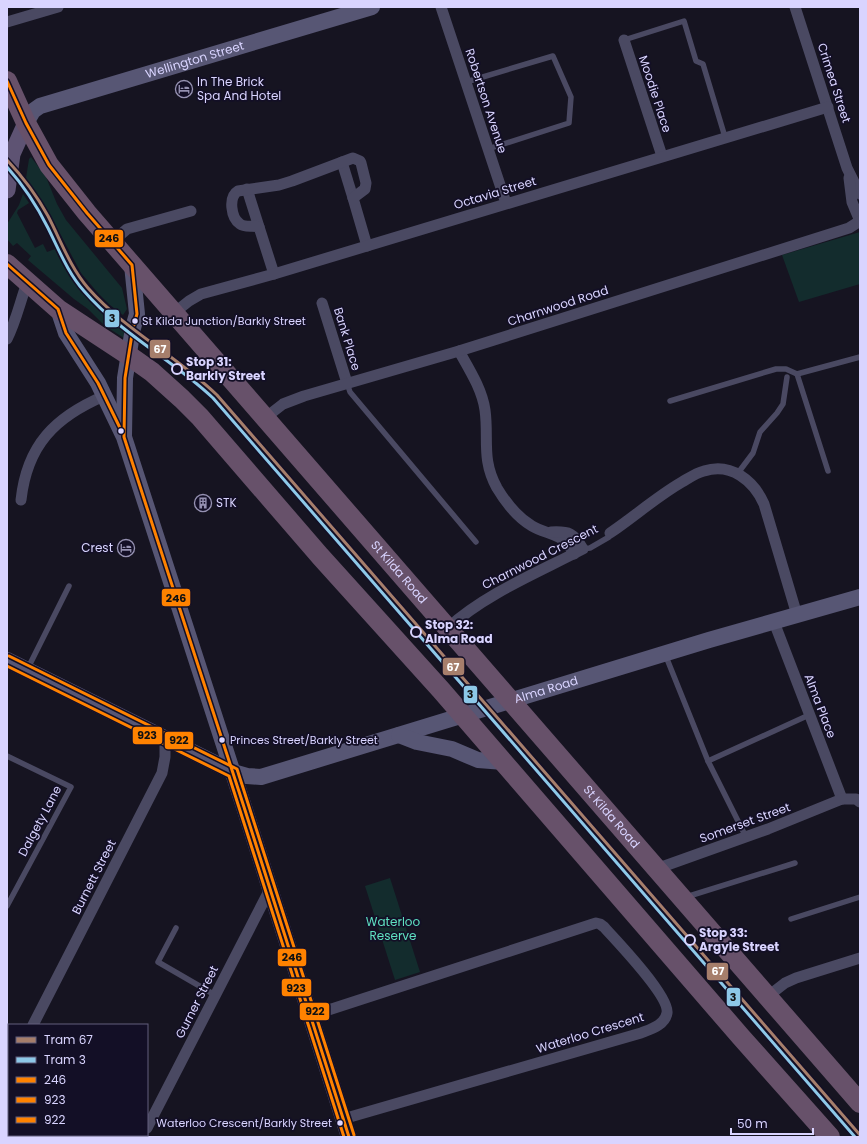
<svg xmlns="http://www.w3.org/2000/svg" width="867" height="1144" font-family="Poppins,sans-serif">
<style>
.green{fill:#132c2d}
.lines{fill:none;stroke-linecap:round;stroke-linejoin:round}
.lane{stroke:#4a4962;stroke-width:5.5}
.street{stroke:#4a4962;stroke-width:11}
.secondary{stroke:#575674;stroke-width:16}
.primary{stroke:#5e5373;stroke-width:17}
.highway{stroke:#67516a;stroke-width:20}
.bus-1-casing{stroke:#130f26;stroke-width:6}
.bus-2-casing{stroke:#130f26;stroke-width:6}
.bus-3-casing{stroke:#130f26;stroke-width:6}
.bus-1{stroke:#ff8200;stroke-width:3}
.bus-2{stroke:#ff8200;stroke-width:3}
.bus-3{stroke:#ff8200;stroke-width:3}
.tram-1-casing{stroke:#130f26;stroke-width:6}
.tram-2-casing{stroke:#130f26;stroke-width:6}
.tram-1{stroke:#a67e6b;stroke-width:3}
.tram-2{stroke:#8dc8e8;stroke-width:3}
.bus-dot{fill:#d9d4ff;stroke:#130f26;stroke-width:1.5}
.stop-dot{fill:#130f26;stroke:#d9d4ff;stroke-width:2}
.labels{text-anchor:middle;stroke-width:3.5;stroke-linejoin:round;paint-order:stroke}
.bus-label{font-size:11px;fill:#d9d4ff;stroke:#130f26;text-anchor:start}
.street-label{font-size:12px;fill:#d9d4ff;stroke:#130f26}
.poi-label{font-size:12px;fill:#d9d4ff;stroke:#130f26;text-anchor:start}
.stop-label{font-size:12px;font-weight:bold;fill:#d9d4ff;stroke:#130f26;text-anchor:start}
.park-label{font-size:12px;fill:#5fe0c0;stroke:#130f26}
.line-badge{stroke:#130f26;stroke-width:1.5}
.badge-label{font-size:11px;text-anchor:middle;font-weight:bold;fill:#fff}
.pale-badge-label{font-size:11px;text-anchor:middle;font-weight:bold;fill:#111}
</style>
<rect width="100%" height="100%" fill="#161421"/>
<g class="green">
<path d="M31 157 46 177 57 204 66 220 122 288 127 309 123 315 110 305 98 293 81 273 46 207 26 178 29 159Z"/>
<path d="M23 194 29 203 18 210 17 213 35 248 43 244 47 252 55 249C70 285 94 307 125 329L124 338 105 326 88 309 74 299 28 260 31 256 17 243 13 246 7 239V224L19 205Z"/>
<path d="M860 232V284L799 302 782 255Z"/>
<path d="M390 878 420 972 395 980 365 886Z"/>
</g>
<g class="lines">
<g class="lane">
<path d="M624 40 684 21 696 61 703 64 725 137"/>
<path d="M466 82 553 56 571 97 569 123 488 149"/>
<path d="M14 171 28 189 36 201 73 272 85 290 112 316 180 365 207 388 498 723 597 834 859 1137"/>
<path d="M797 374 828 471"/>
<path d="M347 383 350 392 476 542"/>
<path d="M670 401 776 369H786L797 374 860 357"/>
<path d="M738 473 753 453 760 432 777 413 783 404 787 377"/>
<path d="M583 549 590 548 609 537 610 533"/>
<path d="M665 654 708 761 746 837"/>
<path d="M28 668 69 586"/>
<path d="M7 756 71 787 7 906"/>
<path d="M708 761 809 715"/>
<path d="M686 897 795 863"/>
<path d="M791 919 860 897"/>
<path d="M176 928 158 962 215 995"/>
</g>
<g class="street">
<path d="M441 7 506 203"/>
<path d="M795 7 847 168 860 194"/>
<path d="M7 22 58 7"/>
<path d="M624 40 662 156"/>
<path d="M342 162 353 198"/>
<path d="M849 178 852 202 860 221"/>
<path d="M247 189 259 227"/>
<path d="M112 242 127 229 191 211"/>
<path d="M274 274 259 227C253 225 245 228 240 224 231 218 228 197 238 191L279 185 292 181 353 158 360 161 361 163 366 183 365 189 353 198 367 246"/>
<path d="M322 303 347 383"/>
<path d="M174 313 189 301 201 294 274 274 828 107"/>
<path d="M7 339C16 321 20 302 27 283"/>
<path d="M459 351C469 369 482 389 485 410 489 439 481 459 497 488 506 503 517 517 532 526 542 532 556 534 565 541 569 544 571 550 574 554"/>
<path d="M265 418 283 404 304 396 459 351 849 228 860 221"/>
<path d="M21 500C27 445 55 417 104 396"/>
<path d="M610 533C634 517 656 497 682 482 689 478 696 473 704 471 731 462 754 481 764 504L797 615"/>
<path d="M774 622 842 799"/>
<path d="M448 628C485 594 539 572 583 549 574 533 569 531 551 532"/>
<path d="M656 869 768 829 842 799H856L860 802"/>
<path d="M767 997 785 983 796 978 860 958"/>
<path d="M310 1016 596 923 600 924 604 927C617 941 670 997 667 1013 665 1025 651 1029 641 1033L343 1119"/>
<path d="M33 1025 162 773 165 757V738"/>
<path d="M7 1076 9 1072"/>
<path d="M147 1128 270 889"/>
<path d="M142 1137 143 1135"/>
</g>
<g class="secondary">
<path id="s1" d="M26 123 33 111 40 106 372 7"/>
<path d="M58 309 66 333 98 383 124 437 244 807 349 1137"/>
<path d="M124 435 125 378 133 328 137 314 132 265"/>
<path id="s2" d="M7 660 233 772 247 776 261 777 709 640 860 597"/>
<path d="M399 735 417 742 452 749 478 760 504 762"/>
</g>
<path class="primary" d="M7 190 12 154 26 123"/>
<g class="highway">
<path id="s3" d="M7 81 26 123 49 165 87 213 860 1103"/>
<path d="M7 264 58 309 128 355 152 372 182 399 200 417 320 556 441 690 741 1037 830 1137"/>
</g>
<g class="bus-1-casing">
<g id="bus-1">
<path d="M7 81 26 123 49 165 87 213 132 265 137 314 133 328 125 378 124 437 244 807 349 1137"/>
<path d="M7 264 58 309 66 333 98 383 122 432"/>
</g>
</g>
<g class="bus-2-casing">
<path id="bus-2" d="M7 666 229 776 344 1137"/>
</g>
<g class="bus-3-casing">
<path id="bus-3" d="M9 656 237 769 354 1135"/>
</g>
<use href="#bus-1" class="bus-1"/>
<use href="#bus-2" class="bus-2"/>
<use href="#bus-3" class="bus-3"/>
<g class="tram-1-casing">
<path id="tram-1" d="M7 160C23 177 37 196 48 216 61 241 70 267 88 288 125 330 177 356 217 395L860 1135"/>
</g>
<g class="tram-2-casing">
<path id="tram-2" d="M7 167C24 186 37 206 48 228 59 250 68 273 84 291 121 334 173 360 213 398L855 1137"/>
</g>
<use href="#tram-1" class="tram-1"/>
<use href="#tram-2" class="tram-2"/>
</g>
<defs>
<g id="hotel-ring" transform="scale(0.9)"><circle r="9.5" fill="#130f26" stroke="#9591b1" stroke-width="1.5"/><path d="M-6-4.5h1.5V1H6V5H4.5V3h-9V5H-6ZM-4 0a1.8 1.8 0 1 1 3.6 0ZM.5 0V-2.5h3Q6-2.5 6 0Z" fill="#9591b1"/></g>
<g id="building-ring" transform="scale(0.9)"><circle r="9.5" fill="#130f26" stroke="#9591b1" stroke-width="1.5"/><path d="M-4-6H4V6H1V3H-1V6H-4ZM-2.5-4.3h1.7v1.8h-1.7ZM.8-4.3h1.7v1.8H.8ZM-2.5-1h1.7V.8h-1.7ZM.8-1h1.7V.8H.8Z" fill="#9591b1"/></g>
</defs>
<g fill-rule="evenodd">
<use href="#hotel-ring" x="184" y="89"/>
<use href="#building-ring" x="203" y="503"/>
<use href="#hotel-ring" x="126" y="548"/>
</g>
<g class="bus-dot">
<circle cx="135" cy="321" r="3.5"/>
<circle cx="121" cy="431" r="3.5"/>
<circle cx="222" cy="740" r="3.5"/>
<circle cx="340" cy="1123" r="3.5"/>
</g>
<g class="stop-dot">
<circle cx="177" cy="369" r="5"/>
<circle cx="416" cy="632" r="5"/>
<circle cx="690" cy="940" r="5"/>
</g>
<g class="labels">
<g class="bus-label">
<text x="142" y="325">St Kilda Junction/Barkly Street</text>
<text x="230" y="744">Princes Street/Barkly Street</text>
<text x="332" y="1127" text-anchor="end">Waterloo Crescent/Barkly Street</text>
</g>
<g class="street-label">
<text dy="4" stroke="none"><textPath href="#s1" startOffset="184">Wellington Street</textPath></text>
<text transform="translate(834 83) rotate(72)" y="4">Crimea Street</text>
<text transform="translate(655 94) rotate(72)" y="4">Moodie Place</text>
<text transform="translate(486 101) rotate(72)" y="4">Robertson Avenue</text>
<text transform="translate(495 193) rotate(-17)" y="4">Octavia Street</text>
<text transform="translate(558 306) rotate(-18)" y="4">Charnwood Road</text>
<text transform="translate(347 339) rotate(73)" y="4">Bank Place</text>
<text transform="translate(540 557) rotate(-27)" y="4">Charnwood Crescent</text>
<text dy="4" stroke="none"><textPath href="#s3" startOffset="631">St Kilda Road</textPath></text>
<text dy="4" stroke="none"><textPath href="#s2" startOffset="579">Alma Road</textPath></text>
<text transform="translate(820 706) rotate(69)" y="4">Alma Place</text>
<text dy="4" stroke="none"><textPath href="#s3" startOffset="955">St Kilda Road</textPath></text>
<text transform="translate(40 821) rotate(-62)" y="4">Dalgety Lane</text>
<text transform="translate(745 823) rotate(-20)" y="4">Somerset Street</text>
<text transform="translate(94 877) rotate(-63)" y="4">Burnett Street</text>
<text transform="translate(197 1002) rotate(-63)" y="4">Gurner Street</text>
<text transform="translate(590 1033) rotate(-17)" y="4">Waterloo Crescent</text>
</g>
<g class="poi-label">
<text x="197" y="86">In The Brick<tspan x="197" dy="14">Spa And Hotel</tspan></text>
<text x="216" y="507">STK</text>
<text x="113" y="552" text-anchor="end">Crest</text>
</g>
<g class="stop-label">
<text x="186" y="366">Stop 31:<tspan x="186" dy="14">Barkly Street</tspan></text>
<text x="425" y="629">Stop 32:<tspan x="425" dy="14">Alma Road</tspan></text>
<text x="699" y="937">Stop 33:<tspan x="699" dy="14">Argyle Street</tspan></text>
</g>
<g class="park-label">
<text x="393" y="926">Waterloo<tspan x="393" dy="14">Reserve</tspan></text>
</g>
</g>
<g class="line-badge">
<rect x="94" y="229" width="30" height="19" rx="4" fill="#ff8200"/>
<rect x="104" y="309" width="16" height="19" rx="4" fill="#8dc8e8"/>
<rect x="149" y="339" width="22" height="20" rx="4" fill="#a67e6b"/>
<rect x="161" y="588" width="30" height="19" rx="4" fill="#ff8200"/>
<rect x="442" y="657" width="23" height="19" rx="4" fill="#a67e6b"/>
<rect x="463" y="685" width="15" height="19" rx="4" fill="#8dc8e8"/>
<rect x="132" y="726" width="31" height="19" rx="4" fill="#ff8200"/>
<rect x="164" y="731" width="30" height="19" rx="4" fill="#ff8200"/>
<rect x="277" y="948" width="30" height="19" rx="4" fill="#ff8200"/>
<rect x="706" y="962" width="23" height="19" rx="4" fill="#a67e6b"/>
<rect x="281" y="978" width="31" height="19" rx="4" fill="#ff8200"/>
<rect x="726" y="987" width="15" height="20" rx="4" fill="#8dc8e8"/>
<rect x="299" y="1002" width="31" height="19" rx="4" fill="#ff8200"/>
</g>
<g class="badge-label">
<text x="160" y="353">67</text>
<text x="453" y="671">67</text>
<text x="718" y="975">67</text>
</g>
<g class="pale-badge-label">
<text x="109" y="242">246</text>
<text x="112" y="322">3</text>
<text x="176" y="602">246</text>
<text x="470" y="698">3</text>
<text x="147" y="739">923</text>
<text x="179" y="744">922</text>
<text x="292" y="961">246</text>
<text x="296" y="992">923</text>
<text x="733" y="1001">3</text>
<text x="315" y="1015">922</text>
</g>
<rect width="867" height="1144" fill="none" stroke="#d9d4ff" stroke-width="16"/>
<rect x="8" y="1024" width="140" height="112" fill="#130f26" stroke="#625e7d"/>
<rect x="16" y="1037" width="20" height="6" fill="#a67e6b" stroke="#625e7d"/>
<text x="44" y="1044" font-size="12" fill="#d9d4ff">Tram 67</text>
<rect x="16" y="1057" width="20" height="6" fill="#8dc8e8" stroke="#625e7d"/>
<text x="44" y="1064" font-size="12" fill="#d9d4ff">Tram 3</text>
<rect x="16" y="1077" width="20" height="6" fill="#ff8200" stroke="#625e7d"/>
<text x="44" y="1084" font-size="12" fill="#d9d4ff">246</text>
<rect x="16" y="1097" width="20" height="6" fill="#ff8200" stroke="#625e7d"/>
<text x="44" y="1104" font-size="12" fill="#d9d4ff">923</text>
<rect x="16" y="1117" width="20" height="6" fill="#ff8200" stroke="#625e7d"/>
<text x="44" y="1124" font-size="12" fill="#d9d4ff">922</text>
<path d="M731 1128v6h82v-6" fill="none" stroke="#d9d4ff" stroke-width="2"/>
<text x="737" y="1128" font-size="12" fill="#d9d4ff" stroke="#130f26" stroke-width="3" paint-order="stroke">50 m</text>
</svg>
